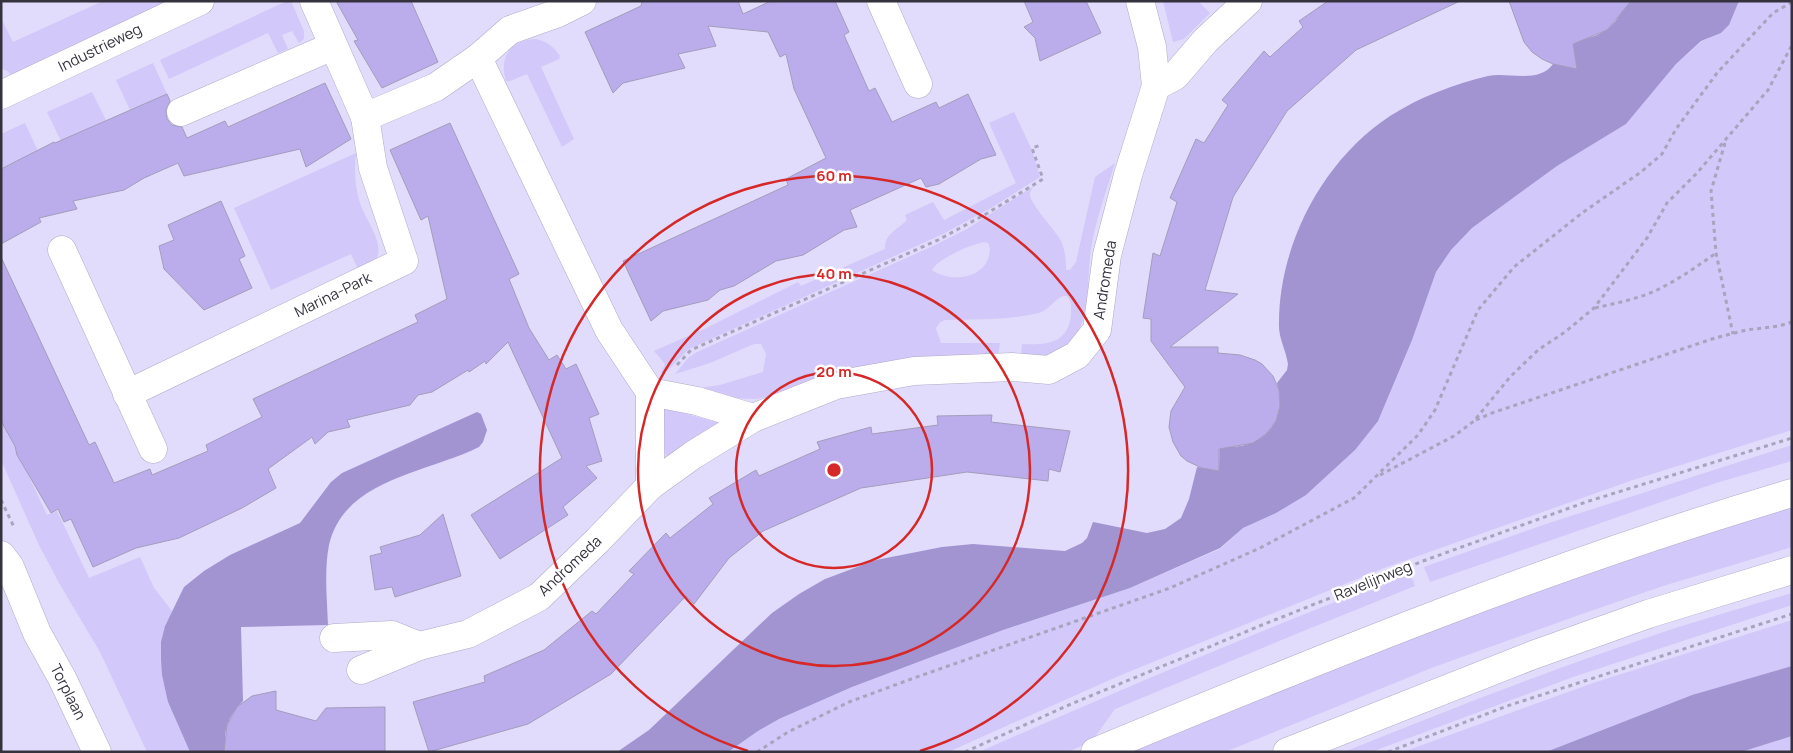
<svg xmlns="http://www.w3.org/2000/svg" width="1793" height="753" font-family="Manrope,sans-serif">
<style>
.green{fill:#d2c8f9;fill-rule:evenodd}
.water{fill:#a194d1}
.building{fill:#bbadec;stroke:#a39dbb}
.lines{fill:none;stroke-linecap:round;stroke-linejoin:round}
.minor-casing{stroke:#b0aac8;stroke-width:29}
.major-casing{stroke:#b0aac8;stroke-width:29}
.path{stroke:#a8a4bd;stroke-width:3;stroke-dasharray:4 4;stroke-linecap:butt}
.minor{stroke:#fff;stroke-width:28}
.major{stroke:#fff;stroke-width:28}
.ring{fill:none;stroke:#d62828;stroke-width:2.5}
.labels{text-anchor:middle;stroke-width:5;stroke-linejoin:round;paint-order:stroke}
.street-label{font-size:15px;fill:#35323e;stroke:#fff}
.centre{fill:#d62828;stroke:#fff;stroke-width:2.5}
.ring-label{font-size:15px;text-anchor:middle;font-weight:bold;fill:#d62828;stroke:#fff;stroke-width:5;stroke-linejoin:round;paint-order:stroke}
</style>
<rect width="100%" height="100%" fill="#e1dcfb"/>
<g class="green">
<path d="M103 1H171L11 76 9 72 1 68V18L13 42Z"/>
<path d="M287 1H291L304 31V39L299 43 292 31 282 35 288 49 278 53 268 33 169 79 160 60Z"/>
<path d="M1163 1H1198L1210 13 1184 39 1173 42Z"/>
<path d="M1739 1H1792V430L1633 480 1384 568 1121 675 948 752H728L758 731 779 719 852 687 1003 630 1130 588 1220 549 1243 528 1306 495 1355 450 1426 300 1436 272 1451 250 1472 228 1557 166 1626 124 1676 64 1702 41 1721 33 1729 25Z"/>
<path d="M533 39C546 40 553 46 560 56L559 59 541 67 574 139 562 147 527 74 510 81H506C499 58 509 42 533 39Z"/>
<path d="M153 63 167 94 130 110 116 80Z"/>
<path d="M92 92 106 120 61 141 47 112Z"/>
<path d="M1014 112 1032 150 1040 177 991 208 943 234 689 349 664 374 661 373 665 364 654 351 704 329 798 282 801 286 885 249C884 234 897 230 907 220L905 215 933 202 944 220 1016 183 989 123Z"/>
<path d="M25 123 38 151 1 168V134Z"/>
<path d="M356 153C354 169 355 188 360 203 365 220 389 247 373 264 369 267 364 269 359 271L351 254 271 290 234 208Z"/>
<path d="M1115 163C1107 189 1097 216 1092 243 1084 283 1097 342 1048 356 1040 358 1029 356 1021 356L1022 344C1046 345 1069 344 1071 314 1071 307 1072 301 1067 296 1058 294 1050 310 1039 313 1008 320 977 319 946 320 940 321 938 324 936 329L941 343H1000L998 356 959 355 911 359 757 399 729 398 692 389 720 385 763 372 766 354 761 344H754L710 363 675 374 689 357 697 352 933 246 967 229 1034 186C1032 189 1030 191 1030 193 1028 203 1057 231 1062 243 1065 251 1066 261 1066 270H1070L1076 262 1095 177ZM984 242 988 243C991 248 990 253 988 259 980 280 949 282 932 270 937 259 972 244 984 242Z"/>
<path d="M664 408 720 423 667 458 665 452Z"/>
<path d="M1 417 47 515 57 511 89 578 140 557 154 588 172 611 165 626 168 702 190 752H147L100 652 59 583 39 545 1 460Z"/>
<path d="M1792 445V461L1716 483 1430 582 1424 567 1543 525Z"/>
<path d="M1792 503V547L1663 586 1579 615 1434 667 1225 752H1118L1333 662Z"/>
<path d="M1410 573 1415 586 1301 632 1115 709 1092 741 1068 752H979C1122 689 1265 628 1410 573Z"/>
<path d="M1792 593V605L1573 677 1371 752H1344C1443 712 1542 673 1643 639 1692 622 1742 608 1792 593Z"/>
<path d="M1792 620V666L1692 695 1546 752H1403L1593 683Z"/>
<path d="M1792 736V752H1741Z"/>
</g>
<g class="water">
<path d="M1625 1H1739L1729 25 1721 33 1701 41 1676 64 1626 124 1557 166 1472 228 1451 250 1436 272 1412 340 1378 421 1355 450 1306 495 1276 513 1243 528 1220 548 1130 588 1003 630 852 687 779 719 758 731 728 752H617L649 730 772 613 799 594 825 579 876 560 942 547 973 544 1065 551 1082 543 1087 538 1093 522 1147 533 1165 529 1181 518 1189 499 1197 467 1219 470 1220 432 1230 447C1266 446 1288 419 1277 383L1287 370 1288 364C1286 350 1278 337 1279 323 1279 244 1323 160 1390 116 1420 97 1454 84 1488 76 1508 72 1539 84 1553 64L1565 65 1576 64 1569 19 1583 39C1605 35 1619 23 1625 1Z"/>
<path d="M477 412 481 414 487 430 483 442 479 447C427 473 344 479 329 545 324 571 327 599 328 625L241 627 243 701C229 715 221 732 227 752H190L168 702 162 675 161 659V642L165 626 184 587 204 571 230 555 300 523 331 482 342 473Z"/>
<path d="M1792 666V736L1741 752H1546L1692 695Z"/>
</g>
<g class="building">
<path d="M336 1H411L438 62 382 88 354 41 358 40Z"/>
<path d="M642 1H738L743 14 771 1H835L849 32 844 35 869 91 875 88 892 122 936 102 939 108 968 94 996 155 981 159 939 184 926 187 921 178 850 210 857 227 844 230 803 255 776 261 734 286 720 290 708 300 663 311 651 321 623 261 788 185 786 179 826 158 794 89 786 54 780 57 768 32 708 26 716 46 678 54 685 68 623 83 613 93 585 32 641 6Z"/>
<path d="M1024 1H1086L1101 33 1040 61 1035 38 1024 27 1033 22Z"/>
<path d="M1328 1H1460L1356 50 1287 111 1233 197 1205 290 1238 294 1170 347H1218V353L1240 355 1255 360 1262 364 1273 376 1279 390 1280 406 1276 421 1266 434 1253 443 1219 449V471L1202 468 1187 461 1181 456 1173 442 1169 427 1171 411 1185 387 1151 341V319L1143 318 1153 253 1160 256 1177 202 1170 198 1196 139 1204 143 1228 105 1222 100 1264 51 1270 57 1303 27 1299 21Z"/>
<path d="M1509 1H1631L1607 30 1573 44 1577 69 1553 64 1542 59 1532 52 1524 42Z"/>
<path d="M325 83 351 139 306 167 300 149 184 176 178 163 144 178 124 190 73 201 77 209 39 218 41 222 1 244V169L54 142 55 143 167 94 170 101 166 110 167 119 172 125 182 127 187 138 225 121 228 127Z"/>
<path d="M450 123 519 274 509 279 529 328 549 360 557 355 566 369 576 364 599 414 589 418 602 461 586 466 597 478 563 507 568 515 500 559 471 515 562 458 508 342 486 364 485 361 469 372 468 370 432 392 418 395 410 405 347 420 350 427 328 432 315 444 312 437 268 469 276 488 242 508 179 538 136 548 93 567 71 519 64 522 58 509 51 513 17 455 15 446 1 421V257L89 445 95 442 114 483 150 469 152 475 208 451 206 445 262 417 253 399 418 322 415 315 447 299 428 216 421 220 390 150Z"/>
<path d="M221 201 245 256 239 259 252 288 204 310 164 269 159 246 174 240 168 225Z"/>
<path d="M992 415 991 422 1070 431 1060 472 1049 469 1048 481 967 472 861 488 763 531 729 558 694 604 686 596 611 674 528 724 429 752 413 702 485 682 484 676 544 650 592 611 596 614 634 574 629 571 666 533 670 538 713 504 709 498 756 470 759 476 820 449 817 442 871 427 872 434 938 425 937 416Z"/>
<path d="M443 514 461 576 395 597 392 587 375 590 370 556 382 553 380 547 420 535Z"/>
<path d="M276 691V710L316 721 326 708 385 707V752H224L227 725 237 707 252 696Z"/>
</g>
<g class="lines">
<g class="minor-casing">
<g id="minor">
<path d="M881 1 918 84"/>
<path d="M1140 1 1152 47 1156 86"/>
<path d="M478 58 609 330 650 392"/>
<path d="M1 95 200 1"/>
<path d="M181 112 333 46"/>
<path d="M365 117 436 87 478 58 510 30 558 13 582 1"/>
<path d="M62 250 153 449"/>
<path d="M650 392 697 401 753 418 836 385 914 371 1012 367 1049 370 1077 355 1097 330 1107 255 1128 175 1156 86 1175 76 1206 40 1248 1"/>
<path d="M650 392V486"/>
<path d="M127 394 404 261 373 168 365 117 314 1"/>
<path d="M1 555 10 567 37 633 62 678 97 752"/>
<path d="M334 638 392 635 419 646"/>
<path d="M361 670 419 646 468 634 539 597 597 541 650 486 693 455 753 418"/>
</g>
</g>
<g class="major-casing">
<g id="major">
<path d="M1095 752C1324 657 1554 563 1792 493"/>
<path d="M1287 752 1533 655 1648 614 1792 570"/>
</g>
</g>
<g class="path">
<path d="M1725 143 1711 191 1716 253 1733 334"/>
<path d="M1595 308C1616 303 1639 299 1659 289 1679 279 1698 266 1716 253"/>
<path d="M677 365 691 350 938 240 986 214 1043 179 1032 148 1041 145"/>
<path d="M1476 420 1492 413 1715 338 1746 330 1779 326 1792 322"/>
<path d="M1380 475 1454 436 1474 421 1510 377 1538 350 1565 332 1594 308 1647 238 1667 203 1697 173 1768 90 1792 45"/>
<path d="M1 500 14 527"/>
<path d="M757 752 788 732 849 702 914 678 1170 588 1260 548 1354 498 1418 435 1435 410 1478 310 1514 267 1582 213 1641 172 1662 154 1676 129 1717 73 1773 13 1792 2"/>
<path d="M965 752 1071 704 1262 625 1423 561 1586 502 1792 438"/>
<path d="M1388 752 1507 706 1792 614"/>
</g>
<use href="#minor" class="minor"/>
<use href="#major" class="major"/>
</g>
<g class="ring">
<circle cx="834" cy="470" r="98"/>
<circle cx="834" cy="470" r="196"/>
<path d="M748 751A294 294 0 1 1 920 751"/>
</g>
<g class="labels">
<g class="street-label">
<text transform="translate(100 48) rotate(-26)" y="5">Industrieweg</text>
<text transform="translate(1105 280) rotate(-81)" y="5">Andromeda</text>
<text transform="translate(333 295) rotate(-26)" y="5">Marina-Park</text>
<text transform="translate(570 566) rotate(-43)" y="5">Andromeda</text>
<text transform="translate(1373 581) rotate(-22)" y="5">Ravelijnweg</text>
<text transform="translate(68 692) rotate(63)" y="5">Torplaan</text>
</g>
</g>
<circle cx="834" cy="470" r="8" class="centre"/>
<g class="ring-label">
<text x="834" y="181">60 m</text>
<text x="834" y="279">40 m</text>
<text x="834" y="377">20 m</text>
</g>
<rect width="1793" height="753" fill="none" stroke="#35323e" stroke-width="5"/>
</svg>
